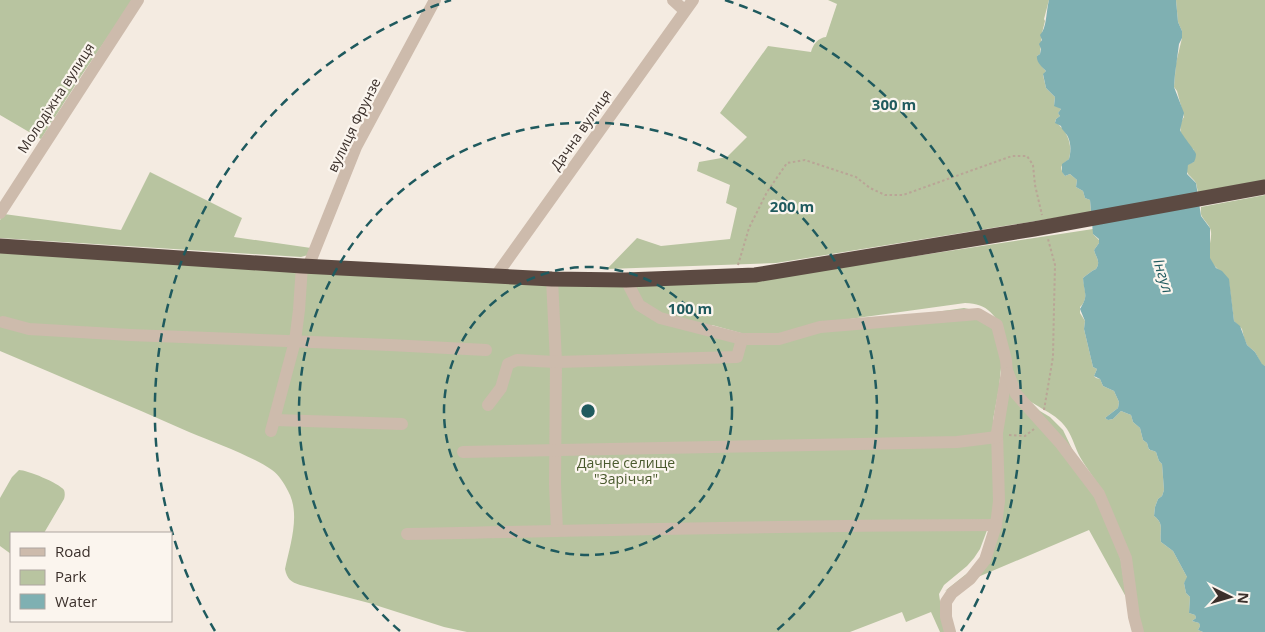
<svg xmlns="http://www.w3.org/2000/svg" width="1265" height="632" font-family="'Open Sans',sans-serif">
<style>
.green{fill:#b8c4a0}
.water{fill:#7fb0b2}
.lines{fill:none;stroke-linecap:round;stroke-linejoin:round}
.path{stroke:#b9a596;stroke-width:2;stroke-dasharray:2.5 2.5;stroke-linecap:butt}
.minor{stroke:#cdbbac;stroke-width:12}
.highway{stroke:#5c4a42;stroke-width:15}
.ring{fill:none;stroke:#1f5a5e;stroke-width:2.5;stroke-dasharray:9 6}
.labels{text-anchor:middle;stroke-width:4.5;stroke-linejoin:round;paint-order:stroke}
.street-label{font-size:14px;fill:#3b302b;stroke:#fbf5ee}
.park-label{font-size:14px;fill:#4a5a2e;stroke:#fbf5ee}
.water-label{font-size:15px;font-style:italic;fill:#1f5a5e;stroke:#fbf5ee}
.centre{fill:#1f5a5e;stroke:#fbf5ee;stroke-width:2.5}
.ring-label{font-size:15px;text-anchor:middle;font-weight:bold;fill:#1f5a5e;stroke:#fbf5ee;stroke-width:4.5;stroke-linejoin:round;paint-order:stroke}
</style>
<rect width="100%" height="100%" fill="#f4ebe1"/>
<g class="green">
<path d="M0 0H133L81 76 41 139 0 115Z"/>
<path d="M828 0H1049L1044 19 1045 21 1042 33 1040 54 1037 56C1038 62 1042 67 1046 71L1043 75 1046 88 1055 97 1054 105 1061 109 1058 113 1060 116 1056 119 1055 122C1067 130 1073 144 1069 159 1062 165 1058 166 1065 176L1070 174 1077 180 1076 187 1083 191 1085 198 1090 200 1091 212 776 263 607 269 637 238 661 246 730 239 737 208 726 203 730 185 697 171 699 162 727 157 747 137 720 113 768 46 811 52C813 44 818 38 826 37L837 4Z"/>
<path d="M1176 0H1265V180L1198 192C1197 189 1197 186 1196 183 1191 175 1184 175 1188 164L1194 162V150C1184 142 1175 129 1184 117L1177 91 1174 87 1176 63 1182 38V31L1178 22Z"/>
<path d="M150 172 242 218 234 237 311 248 308 255 301 257 0 238V220L4 214 121 230Z"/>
<path d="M1265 195V366L1262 365 1255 352 1247 345 1244 338 1242 329 1234 321 1229 283C1225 272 1214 269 1210 259 1207 250 1212 240 1211 232 1210 225 1206 223 1203 218 1200 215 1201 211 1201 207Z"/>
<path d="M1093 229V234L1099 240V243L1094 250C1096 258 1101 261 1096 269 1091 271 1087 275 1083 278 1084 289 1089 299 1080 307V313L1085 321 1084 329 1093 367 1097 369 1094 376 1096 378 1100 379 1103 386 1114 391 1119 402 1118 408 1105 418 1108 420 1113 419 1121 411 1131 415 1133 422 1140 428 1143 440 1147 443C1150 452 1147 448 1156 452L1159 461 1162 464 1164 490 1162 496 1158 499 1155 507 1154 516C1165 524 1159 531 1161 542L1173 551 1187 577V579L1184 583 1186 593 1190 597 1189 613 1195 615 1196 618 1192 621 1199 623 1200 626 1198 630 1203 632H1140C1134 610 1133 587 1128 564 1122 539 1112 513 1100 489 1095 478 1086 468 1080 457 1075 448 1073 438 1067 429 1054 409 1028 407 1018 388 1003 359 1011 303 965 303L821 323 775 337 748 335 712 325 710 332 747 341 776 342 796 337 822 328 964 308 979 311 992 321 1002 358 999 388 993 420 997 457 994 500 992 517 980 549 974 558 967 566 944 585 939 594 941 608 948 632H940L931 612 906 622 902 612 850 632H467L444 627 369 603 300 585C291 582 287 579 285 569 290 545 301 514 288 491 284 483 279 475 272 470 250 455 215 443 189 432 126 404 63 378 0 351V251L505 282 604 285 741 280 778 277Z"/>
<path d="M1010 381 1040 411 1050 417 1063 430 1119 547 1126 597 1089 530 945 591 970 571 978 561 991 536 999 444Z"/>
<path d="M19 470C27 470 59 483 64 490 65 493 65 495 64 499L44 533H11V554L0 546V498L12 477Z"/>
</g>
<path class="water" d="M1049 0H1176L1178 22 1182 31V38L1179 44 1175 74 1174 87 1184 113 1180 130C1182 135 1196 152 1196 154 1196 157 1195 160 1194 162L1188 165 1187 174 1196 183 1201 216 1210 228V258L1216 268 1222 271 1229 279 1234 321 1240 326 1247 345 1255 352 1262 364 1265 366V632H1203L1198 630 1200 626 1199 623 1192 621 1196 618 1195 615 1189 613 1190 597 1186 593 1184 583 1187 577 1173 551 1161 542C1159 531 1165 524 1154 516L1155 507 1158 499 1162 496 1164 490 1162 464 1159 461 1156 452C1147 448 1150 452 1147 443L1143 440 1140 428 1133 422 1131 415 1121 411 1113 419 1108 420 1105 418 1118 408 1119 402 1114 391 1103 386 1100 379 1094 376 1097 369 1093 367 1084 329 1085 321 1080 309C1089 295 1084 294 1083 278 1087 275 1091 271 1096 269 1101 261 1096 258 1094 250L1099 243V239L1093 234 1090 200 1085 198 1083 191 1076 187 1077 180 1070 174 1065 176 1062 172V164L1069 159C1071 152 1071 143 1068 137 1066 132 1062 131 1061 126L1055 123 1056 119 1060 116 1058 113 1061 109 1054 106 1055 97 1046 88 1043 74 1046 71C1042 67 1036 62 1037 56L1040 54 1041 49 1039 44 1042 40 1040 35C1047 28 1046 11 1049 0Z"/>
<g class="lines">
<g class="path">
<path d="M738 265 749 228 767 192 787 163 805 160 856 177 870 188 885 195H903L1012 156H1027L1033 165 1035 185 1042 215"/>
<path d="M1044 410 1053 357 1054 307 1055 265 1048 239"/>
<path d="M1009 435 1025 436 1034 429"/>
</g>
<g class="minor">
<path d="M673 0 684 10"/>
<path d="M0 213 138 0"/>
<path d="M308 267 356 147 435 0"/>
<path d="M495 277 693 0"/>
<path d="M552 279 556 362 555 484 557 531"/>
<path d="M626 280 639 305 660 318 742 339H779L820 327 978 314 997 325 1006 360 1007 372 997 433 999 501 996 525 985 560 970 579 952 593 946 602V617L950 632"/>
<path d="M3 322 29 329 130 335 390 345 486 350"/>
<path d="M1008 373 1016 394 1061 444 1099 494 1126 558 1134 617 1138 632"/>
<path d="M488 405 501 388 508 364 517 360 556 362 737 357 742 339"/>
<path d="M275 420 402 424"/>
<path d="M271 431 295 341 299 310 302 266"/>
<path d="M463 452 957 442 997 437"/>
<path d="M407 534C603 530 800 525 996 525"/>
</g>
<path class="highway" d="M0 246 302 266 552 279 626 280 755 275 1034 229 1265 187"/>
</g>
<g class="ring">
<circle cx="588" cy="411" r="144"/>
<path d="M400 631A289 289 0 1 1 776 631"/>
<path d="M215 631A433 433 0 0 1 451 0M725 0A433 433 0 0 1 961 631"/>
</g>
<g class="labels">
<g class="street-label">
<text transform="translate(56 98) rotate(-57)" y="5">Молодіжна вулиця</text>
<text transform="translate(354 125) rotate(-64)" y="5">вулиця Фрунзе</text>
<text transform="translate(581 130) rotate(-55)" y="5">Дачна вулиця</text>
</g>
<g class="park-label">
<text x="626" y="468">Дачне селище<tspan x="626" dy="16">"Заріччя"</tspan></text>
</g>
<g class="water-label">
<text transform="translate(1163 276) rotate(73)" y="5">Інгул</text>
</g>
</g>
<circle cx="588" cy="411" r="8" class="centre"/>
<g class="ring-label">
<text x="894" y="110">300 m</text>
<text x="792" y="212">200 m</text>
<text x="690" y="314">100 m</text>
</g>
<rect x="10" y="532" width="162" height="90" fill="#fbf5ee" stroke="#aea6a0"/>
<rect x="20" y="548" width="25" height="8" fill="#cdbbac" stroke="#aea6a0"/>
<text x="55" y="557" font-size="15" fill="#3b302b">Road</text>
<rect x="20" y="570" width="25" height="15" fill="#b8c4a0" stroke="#aea6a0"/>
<text x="55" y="582" font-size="15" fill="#3b302b">Park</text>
<rect x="20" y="594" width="25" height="15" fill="#7fb0b2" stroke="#aea6a0"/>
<text x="55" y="607" font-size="15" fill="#3b302b">Water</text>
<g transform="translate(1230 597) rotate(95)" stroke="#fbf5ee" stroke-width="4" paint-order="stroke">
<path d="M0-4L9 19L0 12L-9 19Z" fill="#3b302b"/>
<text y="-8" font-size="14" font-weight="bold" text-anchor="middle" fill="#3b302b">N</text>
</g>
</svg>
